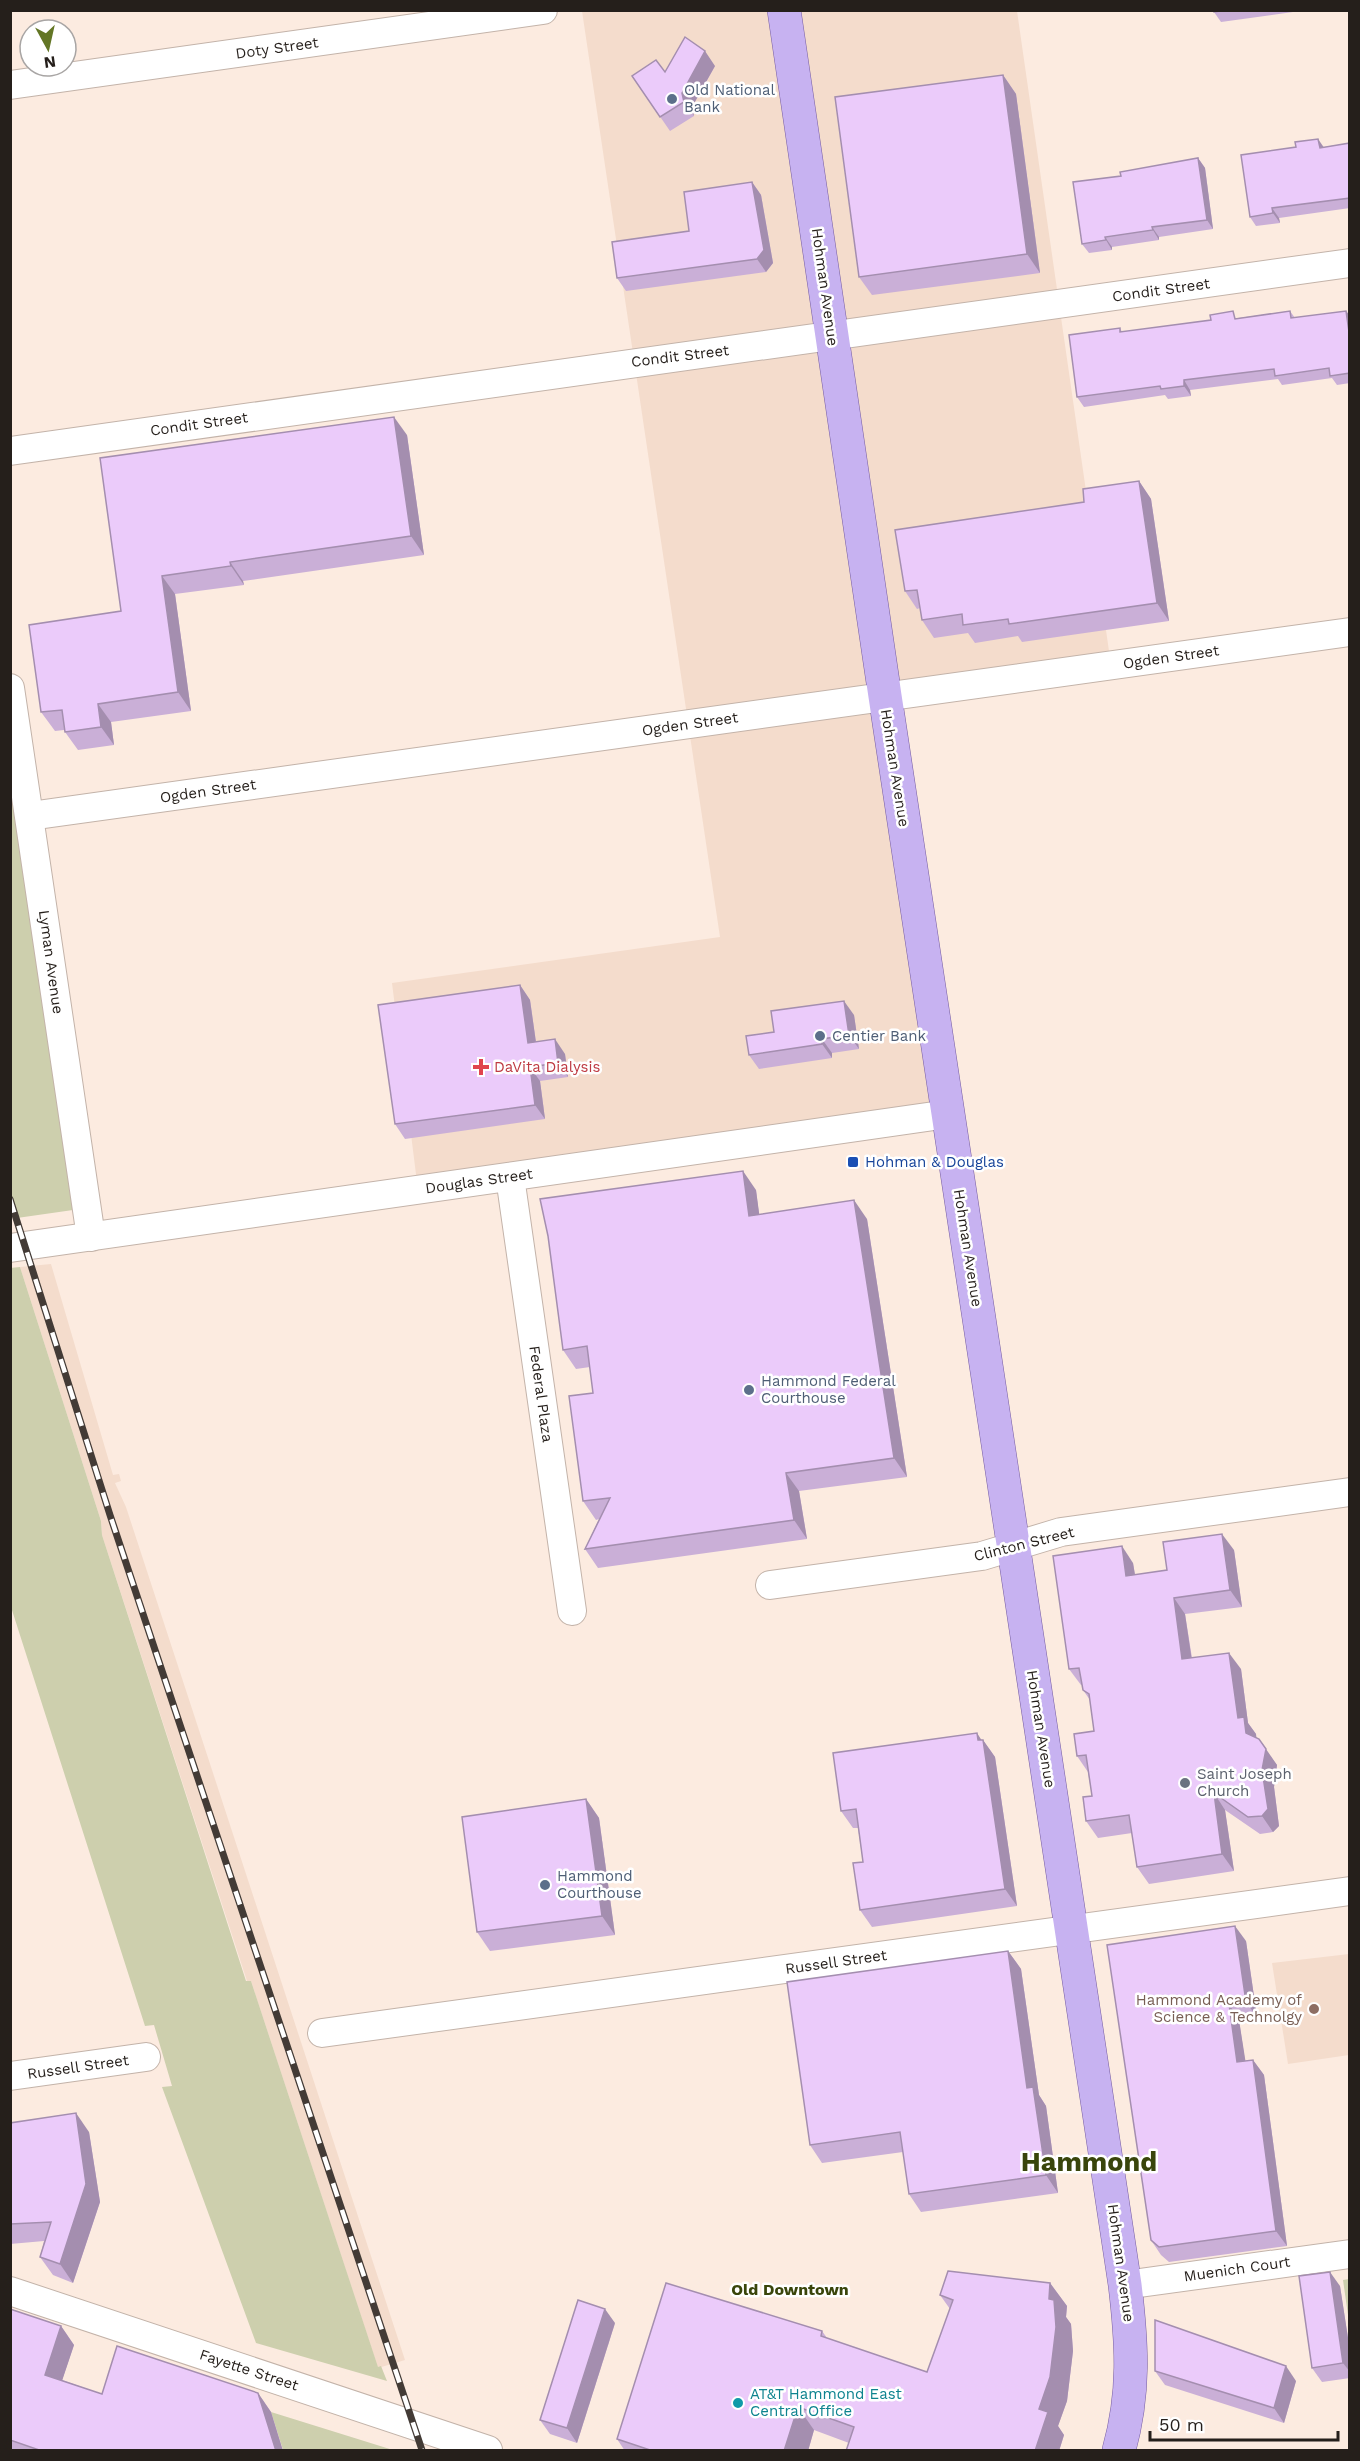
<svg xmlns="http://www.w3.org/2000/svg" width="1360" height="2461" font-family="'Work Sans',sans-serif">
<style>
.built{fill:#f4dccc}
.green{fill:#cdcfad}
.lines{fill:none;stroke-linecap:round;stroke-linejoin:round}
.minor-casing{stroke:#c3b3a9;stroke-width:30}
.major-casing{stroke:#765da0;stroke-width:34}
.minor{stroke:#fff;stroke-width:28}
.major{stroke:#c7b2f1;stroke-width:33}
.rail-casing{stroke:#433b36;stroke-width:7}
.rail{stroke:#fff;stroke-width:4.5;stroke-dasharray:14;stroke-linecap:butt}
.wall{fill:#caafd7}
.shaded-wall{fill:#a48eaf}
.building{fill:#ebcbfa;stroke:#a48eaf;stroke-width:1.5}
.service-dot{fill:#5c6f8a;stroke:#fff;stroke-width:2}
.health-dot{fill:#e0444e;stroke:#fff;stroke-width:2}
.transit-dot{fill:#1a4fb4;stroke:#fff;stroke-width:2}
.worship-dot{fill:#6b7280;stroke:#fff;stroke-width:2}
.education-dot{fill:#8d6e63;stroke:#fff;stroke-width:2}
.culture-dot{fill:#0f9aa8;stroke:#fff;stroke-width:2}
.labels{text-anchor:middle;stroke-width:5;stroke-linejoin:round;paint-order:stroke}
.street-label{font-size:15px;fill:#251f1b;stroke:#fff}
.service-label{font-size:15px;fill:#4e5e75;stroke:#fff;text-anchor:start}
.health-label{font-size:15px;fill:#be3a42;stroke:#fff;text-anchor:start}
.transit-label{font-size:15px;fill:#164399;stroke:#fff;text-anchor:start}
.worship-label{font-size:15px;fill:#5b616d;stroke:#fff;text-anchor:start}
.education-label{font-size:15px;fill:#785e54;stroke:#fff;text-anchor:end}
.culture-label{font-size:15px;fill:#0d838f;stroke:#fff;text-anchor:start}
.neighbourhood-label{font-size:16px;font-weight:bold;fill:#39450b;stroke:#fff}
.town-label{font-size:27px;font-weight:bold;fill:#39450b;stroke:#fff}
</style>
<rect width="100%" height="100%" fill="#fcebe0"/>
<g class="built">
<path d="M582 11H1017L1111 665 885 697 948 1114 418 1190 392 983 720 937Z"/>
<path d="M51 1264 113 1475 119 1474 121 1481 115 1483 126 1507 405 2360 378 2368 251 1981H247L102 1535 101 1521 20 1267Z"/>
<path d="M1349 1954V2055L1288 2064 1272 1963Z"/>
</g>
<g class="green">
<path d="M10 698 87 1208 17 1218 10 1198Z"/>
<path d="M20 1267 101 1521 102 1535 246 1981H251L378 2367 381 2366 387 2381 256 2343 162 2087 172 2086 154 2025 145 2026 11 1607 10 1268Z"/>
<path d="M1349 2279H1350L1349 2322 1343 2280Z"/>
<path d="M271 2412 393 2450H283Z"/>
</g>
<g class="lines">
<g class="minor-casing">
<g id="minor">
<path d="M10 85 543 10"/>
<path d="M10 451 1350 263"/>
<path d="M10 688 91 1237"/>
<path d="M30 816 1350 632"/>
<path d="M510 1177 572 1611"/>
<path d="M10 1248 948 1114"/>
<path d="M770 1585 982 1556 1061 1532 1350 1492"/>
<path d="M322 2033 1350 1891"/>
<path d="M10 2076 146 2057"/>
<path d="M1125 2285 1350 2254"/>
<path d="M10 2291 488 2450"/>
</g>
</g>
<g class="major-casing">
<path id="major" d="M784 10 885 696 1125 2285C1132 2344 1135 2392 1119 2450"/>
</g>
<use href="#minor" class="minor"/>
<use href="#major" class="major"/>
<g class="rail-casing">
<path id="rail" d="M10 1199 110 1515 422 2450"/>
</g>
<use href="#rail" class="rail"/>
</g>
<g class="wall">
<path d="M1214 10H1307L1221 22 1214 12Z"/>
<path d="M715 66 692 107 694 116 670 131 632 76Z"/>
<path d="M1003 75 1016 94 1040 273 872 295 859 277Z"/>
<path d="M1350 143V208L1279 218 1280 223 1256 226 1250 217 1324 147Z"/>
<path d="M1198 158 1205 168 1213 229 1159 237V240L1112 247V250L1089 253 1082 244 1121 176Z"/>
<path d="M752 182 761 195 773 263 766 272 626 291 617 278 689 231Z"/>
<path d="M1290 311 1295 318 1346 311 1350 316V383L1337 385 1332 378 1282 385 1278 379 1190 390 1191 396 1168 399 1165 395 1084 407 1077 397 1120 328 1122 332 1238 318Z"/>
<path d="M407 435 424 555 243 581 244 585 175 594 191 711 111 722 114 745 78 750 65 732 64 730 55 731 41 712 121 611 100 458Z"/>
<path d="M1139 481 1151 499 1169 621 1022 642 1018 636 975 643 968 633 934 638 922 620 920 608 917 609 905 591 1084 502Z"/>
<path d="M520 985 530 1000 536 1042 565 1054 568 1077 540 1081 545 1119 405 1139 395 1124Z"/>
<path d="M854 1015 859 1049 832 1053V1058L759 1069 749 1055 774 1032Z"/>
<path d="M756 1190 759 1214 867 1219 907 1477 799 1491 807 1539 598 1568 585 1549 599 1519 596 1520 583 1501 593 1393 590 1367 576 1369 563 1350Z"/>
<path d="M1234 1550 1242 1607 1185 1614 1192 1658 1241 1669 1248 1723 1256 1734V1738L1277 1765 1274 1787 1279 1826 1273 1832 1260 1834 1225 1810 1234 1871 1149 1884 1137 1867 1132 1833 1098 1838 1086 1821 1092 1796 1088 1772 1077 1756 1094 1731 1090 1700 1083 1690 1082 1685H1081L1069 1669 1133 1563 1135 1575 1167 1570Z"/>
<path d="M981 1740H983L995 1757 1017 1906 872 1927 860 1910 863 1862 858 1828H853L841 1811Z"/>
<path d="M586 1799 599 1818 615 1935 490 1951 477 1932Z"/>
<path d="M1246 1941 1257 2017 1239 2020 1245 2061 1253 2060 1264 2075 1287 2246 1169 2262 1161 2255 1151 2240Z"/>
<path d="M1008 1951 1021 1969 1039 2095 1046 2106 1058 2193 921 2212 909 2194 903 2152 822 2163 810 2145Z"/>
<path d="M10 2123 89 2132 100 2202 73 2283 53 2275 40 2257 44 2241 10 2244Z"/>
<path d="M1050 2283 1067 2306 1066 2317 1071 2324 1073 2351 1067 2401 1058 2426 1064 2435 1059 2451H846L849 2443 814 2430 808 2451H625L617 2439 822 2331 827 2338 927 2372 950 2309 940 2295Z"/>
<path d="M1340 2286 1350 2351V2378L1322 2382 1312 2368Z"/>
<path d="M10 2309 61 2326 74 2345 62 2380 102 2394 258 2393 271 2412 283 2451H10Z"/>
<path d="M615 2323 577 2443 550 2434 540 2420Z"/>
<path d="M1155 2371 1296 2381 1284 2423 1165 2385Z"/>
</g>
<g class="shaded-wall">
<path d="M705 51 715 66 692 107 694 116 684 102 682 93Z"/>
<path d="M1003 75 1016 94 1040 273 1027 254Z"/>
<path d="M1318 139 1325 149 1320 148Z"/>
<path d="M1198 158 1205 168 1213 229 1207 220Z"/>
<path d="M752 182 761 195 773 263 766 272 757 259Z"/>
<path d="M1272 208 1279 218 1280 223 1273 213Z"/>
<path d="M1152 227 1159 237V240L1153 230Z"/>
<path d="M1105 237 1112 247V250L1106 240Z"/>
<path d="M1346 311 1350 316V339Z"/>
<path d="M1184 380 1190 390 1191 396 1184 386Z"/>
<path d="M394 417 407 435 424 555 411 536Z"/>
<path d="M1139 481 1151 499 1169 621 1157 603Z"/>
<path d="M230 562 243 581 244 585 231 566Z"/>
<path d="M162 576 175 594 191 711 178 692Z"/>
<path d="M98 704 111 722 114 745 101 727Z"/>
<path d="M520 985 530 1000 538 1057 528 1043Z"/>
<path d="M844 1001 854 1015 859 1049 849 1035Z"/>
<path d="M555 1039 565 1054 568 1077 558 1063Z"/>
<path d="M822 1039 832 1053V1058L822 1044Z"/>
<path d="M530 1067 540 1081 545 1119 535 1105Z"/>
<path d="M743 1171 756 1190 762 1235 749 1216Z"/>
<path d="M854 1200 867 1219 907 1477 894 1458Z"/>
<path d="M786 1473 799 1491 807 1539 794 1520Z"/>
<path d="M1222 1534 1234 1550 1242 1607 1230 1590Z"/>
<path d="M1122 1546 1133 1563 1138 1593 1126 1576Z"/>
<path d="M1174 1598 1185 1614 1194 1675 1182 1659Z"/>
<path d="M1229 1653 1241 1669 1248 1723 1256 1734 1258 1750 1246 1733 1238 1718Z"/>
<path d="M977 1733 984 1744 983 1740 995 1757 1017 1906 1005 1889Z"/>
<path d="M1266 1749 1277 1765 1274 1787 1279 1826 1273 1832 1262 1816V1770Z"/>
<path d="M1214 1793 1225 1810 1234 1871 1222 1854Z"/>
<path d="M586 1799 599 1818 615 1935 602 1916Z"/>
<path d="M1235 1926 1246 1941 1257 2017 1246 2002Z"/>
<path d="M1008 1951 1021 1969 1039 2095 1046 2106 1058 2193 1046 2175 1027 2088Z"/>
<path d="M1229 2004 1239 2020 1248 2077 1237 2062Z"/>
<path d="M1253 2060 1264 2075 1287 2246 1276 2231Z"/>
<path d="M76 2113 89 2132 100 2202 73 2283 60 2264Z"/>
<path d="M1330 2272 1340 2286 1350 2351V2372L1343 2363Z"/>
<path d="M1050 2283 1067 2306 1066 2317 1071 2324 1073 2351 1067 2401 1058 2426 1064 2435 1059 2451H1035Z"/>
<path d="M605 2309 615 2323 577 2443 567 2428Z"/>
<path d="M61 2326 74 2345 58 2393 45 2375Z"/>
<path d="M1286 2366 1296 2381 1284 2423 1274 2408Z"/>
<path d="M258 2393 271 2412 283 2451H276Z"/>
<path d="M798 2407 814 2430 808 2451H784Z"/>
</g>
<g class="building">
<path d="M1214 10H1228L1214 12Z"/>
<path d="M685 37 705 51 682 93 684 102 660 117 632 76 656 60 665 72Z"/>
<path d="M1003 75 1027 254 859 277 835 97Z"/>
<path d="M1318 139 1320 148 1350 143V198L1272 208 1273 213 1250 217 1241 155 1296 147 1295 142Z"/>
<path d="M1198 158 1207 220 1152 227 1153 230 1105 237 1106 240 1082 244 1073 182 1121 176 1120 172Z"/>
<path d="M752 182 764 250 757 259 617 278 612 242 689 231 684 192Z"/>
<path d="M1233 311 1235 319 1290 311 1291 318 1346 311 1350 339V373L1330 376 1329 368 1275 376 1274 369 1184 380V386L1161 389 1160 386 1077 397 1069 335 1120 328V332L1211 320 1210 315Z"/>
<path d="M394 417 411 536 230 562 231 566 162 576 178 692 98 704 101 727 65 732 62 710 41 712 29 625 121 611 100 458Z"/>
<path d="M1139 481 1157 603 1009 624 1008 619 963 625 962 614 922 620 917 590 905 591 895 530 1084 502 1083 489Z"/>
<path d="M520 985 528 1043 555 1039 558 1063 530 1067 535 1105 395 1124 378 1005Z"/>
<path d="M844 1001 849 1035 822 1039V1044L749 1055 746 1036 774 1032 771 1011Z"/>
<path d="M743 1171 749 1216 854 1200 894 1458 786 1473 794 1520 585 1549 610 1498 583 1501 569 1396 593 1393 587 1346 563 1350 548 1236 540 1199Z"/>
<path d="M1222 1534 1230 1590 1174 1598 1182 1659 1229 1653 1238 1718 1244 1717 1246 1733 1259 1739 1266 1749 1262 1770 1268 1809 1262 1816 1248 1817 1214 1793 1222 1854 1137 1867 1129 1815 1086 1821 1083 1797 1092 1796 1086 1755 1077 1756 1074 1734 1094 1731 1089 1694 1083 1690 1079 1668 1069 1669 1053 1556 1122 1546 1126 1576 1167 1570 1163 1542Z"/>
<path d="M977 1733 978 1740H983L1005 1889 860 1910 853 1863 863 1862 856 1809 841 1811 833 1753Z"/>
<path d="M586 1799 602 1916 477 1932 462 1817Z"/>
<path d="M1235 1926 1246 2002 1229 2004 1237 2062 1253 2060 1276 2231 1159 2247 1151 2240 1107 1945Z"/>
<path d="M1008 1951 1027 2088 1033 2087 1046 2175 909 2194 900 2132 810 2145 787 1982Z"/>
<path d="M76 2113 86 2184 60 2264 40 2257 51 2222 10 2224V2123Z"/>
<path d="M948 2271 1050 2283 1049 2299 1054 2300 1056 2327 1050 2377 1039 2409 1048 2412 1035 2451H846L854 2427 798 2407 784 2451H653L617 2439 666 2283 822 2331 821 2336 927 2372 953 2300 940 2295Z"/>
<path d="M1330 2272 1343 2363 1312 2368 1299 2276Z"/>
<path d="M578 2300 605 2309 567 2428 540 2420Z"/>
<path d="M10 2309 61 2326 45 2375 102 2394 117 2346 258 2393 276 2451H42L10 2440Z"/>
<path d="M1155 2320 1286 2366 1274 2408 1155 2371Z"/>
</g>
<g class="service-dot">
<circle cx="672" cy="99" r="6"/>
<circle cx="820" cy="1036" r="6"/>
<circle cx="749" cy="1390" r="6"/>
<circle cx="545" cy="1885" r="6"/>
</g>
<path class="health-dot" d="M478 1058h6v6h6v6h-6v6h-6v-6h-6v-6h6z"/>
<rect class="transit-dot" x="847" y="1156" width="12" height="12" rx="3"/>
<circle class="worship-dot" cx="1185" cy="1783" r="6"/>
<circle class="education-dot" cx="1314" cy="2009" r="6"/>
<circle class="culture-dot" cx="738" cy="2403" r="6"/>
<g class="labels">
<g class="street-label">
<text transform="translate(277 48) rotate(-8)" y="5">Doty Street</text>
<text transform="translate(825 287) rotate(82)" y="5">Hohman Avenue</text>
<text transform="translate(1161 290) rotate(-8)" y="5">Condit Street</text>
<text transform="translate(680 356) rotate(-7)" y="5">Condit Street</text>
<text transform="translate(199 424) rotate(-8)" y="5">Condit Street</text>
<text transform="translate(1171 657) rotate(-8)" y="5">Ogden Street</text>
<text transform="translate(690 724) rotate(-8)" y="5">Ogden Street</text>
<text transform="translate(895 768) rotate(81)" y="5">Hohman Avenue</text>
<text transform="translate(208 791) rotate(-8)" y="5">Ogden Street</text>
<text transform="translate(51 962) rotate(82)" y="5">Lyman Avenue</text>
<text transform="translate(479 1181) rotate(-8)" y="5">Douglas Street</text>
<text transform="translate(968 1248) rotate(81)" y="5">Hohman Avenue</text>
<text transform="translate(541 1394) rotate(82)" y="5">Federal Plaza</text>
<text transform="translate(1024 1544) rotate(-14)" y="5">Clinton Street</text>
<text transform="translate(1041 1729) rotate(81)" y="5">Hohman Avenue</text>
<text transform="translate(836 1962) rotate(-8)" y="5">Russell Street</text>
<text transform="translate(78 2067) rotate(-8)" y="5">Russell Street</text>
<text transform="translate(1121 2263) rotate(82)" y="5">Hohman Avenue</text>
<text transform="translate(1237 2269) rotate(-8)" y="5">Muenich Court</text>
<text transform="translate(249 2370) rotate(18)" y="5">Fayette Street</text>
</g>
<g class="service-label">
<text x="684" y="95">Old National<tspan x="684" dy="17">Bank</tspan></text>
<text x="832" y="1041">Centier Bank</text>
<text x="761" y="1386">Hammond Federal<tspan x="761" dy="17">Courthouse</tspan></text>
<text x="557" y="1881">Hammond<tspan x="557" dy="17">Courthouse</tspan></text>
</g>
<g class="health-label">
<text x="494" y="1072">DaVita Dialysis</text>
</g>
<g class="transit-label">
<text x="865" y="1167">Hohman &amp; Douglas</text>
</g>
<g class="worship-label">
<text x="1197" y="1779">Saint Joseph<tspan x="1197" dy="17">Church</tspan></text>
</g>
<g class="education-label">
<text x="1302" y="2005">Hammond Academy of<tspan x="1302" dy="17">Science &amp; Technolgy</tspan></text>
</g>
<g class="culture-label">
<text x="750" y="2399">AT&amp;T Hammond East<tspan x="750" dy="17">Central Office</tspan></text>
</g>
<g class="neighbourhood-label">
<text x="790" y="2295">Old Downtown</text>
</g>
<g class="town-label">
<text x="1089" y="2171">Hammond</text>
</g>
</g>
<rect width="1360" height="2461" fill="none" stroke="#251f1b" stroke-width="24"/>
<g transform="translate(48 48) rotate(172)"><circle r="28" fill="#ffffff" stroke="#a8a5a4" stroke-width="1.5"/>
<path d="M0-4.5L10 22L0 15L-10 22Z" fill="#637625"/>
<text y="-9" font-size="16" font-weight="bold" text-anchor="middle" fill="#251f1b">N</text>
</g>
<path d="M1150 2431v9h188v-9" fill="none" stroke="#251f1b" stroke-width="3"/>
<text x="1159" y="2431" font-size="18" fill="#251f1b" stroke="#ffffff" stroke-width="4.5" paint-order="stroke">50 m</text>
</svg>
